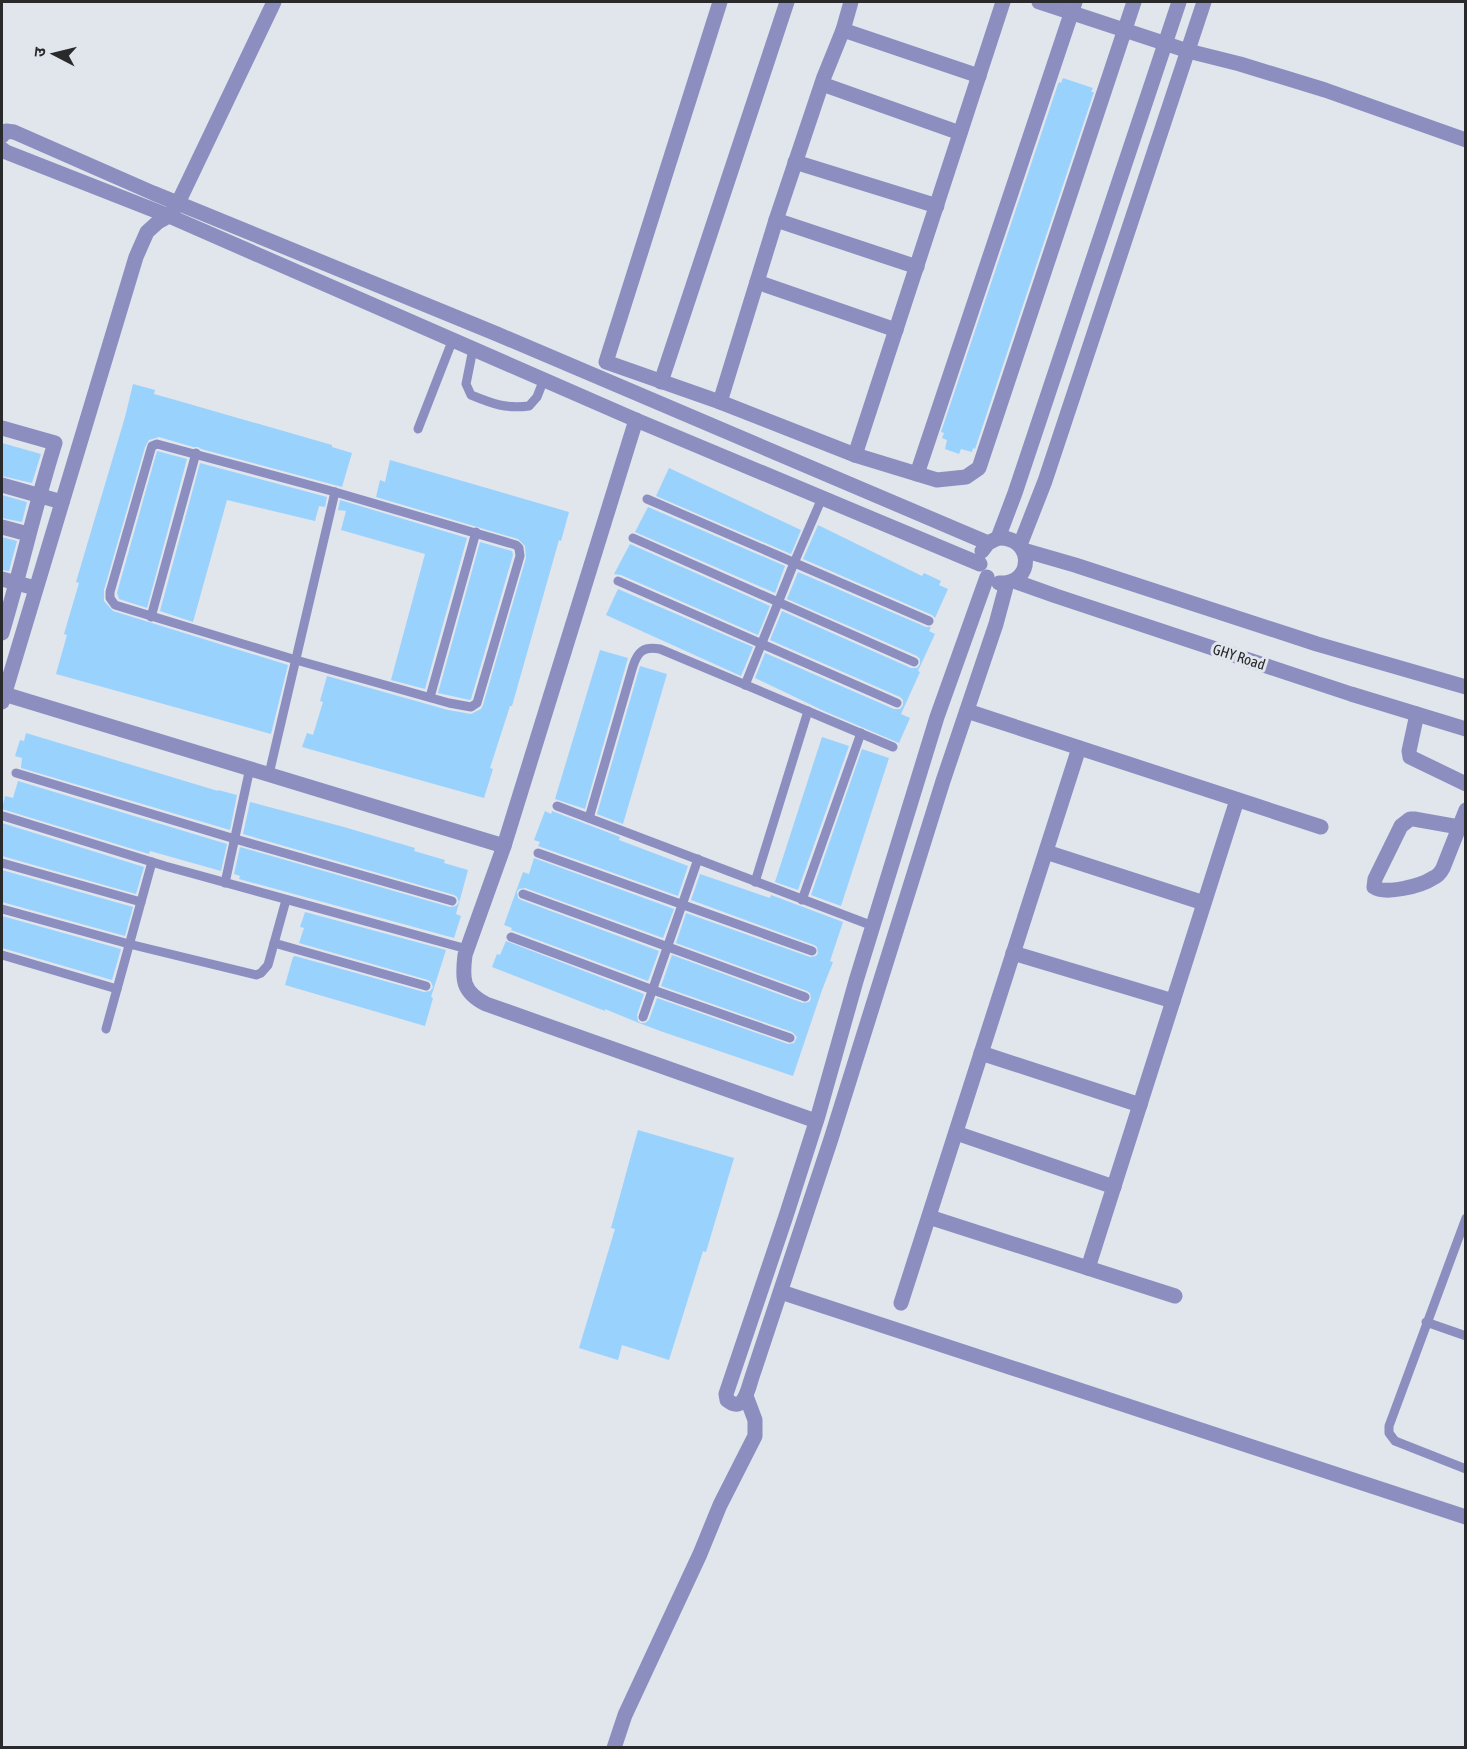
<svg xmlns="http://www.w3.org/2000/svg" width="1467" height="1749" font-family="'Asap Condensed','Noto Sans Devanagari',sans-serif">
<style>
.building{fill:#9ad2fe}
.lines{fill:none;stroke-linecap:round;stroke-linejoin:round}
.service{stroke:#8c8ec0;stroke-width:9}
.minor{stroke:#8c8ec0;stroke-width:15}
.tertiary{stroke:#8c8ec0;stroke-width:15}
.labels{text-anchor:middle;stroke-width:6;stroke-linejoin:round;paint-order:stroke}
.street-label{font-size:15px;fill:#282a2c;stroke:#e1e5ec}
</style>
<rect width="100%" height="100%" fill="#e1e5ec"/>
<g class="building">
<path d="M1063 78 1093 88 1091 92H1094L975 449 973 448 972 452 961 449 959 454 945 449 947 440 942 438 944 433 941 432 1058 84 1059 82 1061 83Z"/>
<path d="M133 384 155 390 154 394 172 399 332 445V447L352 453 342 487 201 449 198 447H193L159 437 149 440 145 447 104 590V601L113 611 288 665 271 734 56 674 67 635 64 634 79 583 76 582 125 417Z"/>
<path d="M2 443 41 454 32 483 2 476Z"/>
<path d="M157 451 187 459 147 608 119 599 117 593Z"/>
<path d="M390 460 569 512 561 541 559 540 512 706H510L490 768 493 769 484 798 302 747 307 733 313 735 323 702 320 701 327 676 448 710 471 714 481 709 483 705 526 558 525 546 518 539 376 497 380 480 385 482Z"/>
<path d="M200 463 327 497 325 507 319 506 315 521 227 500 193 622 160 611Z"/>
<path d="M669 468 801 530 791 554 656 496Z"/>
<path d="M2 495 27 502 22 522 2 518Z"/>
<path d="M340 500 467 538 425 689 391 680 425 554 341 530 346 511 338 510Z"/>
<path d="M648 507 785 566 775 593 635 532Z"/>
<path d="M818 525 922 576 924 573 941 581 939 585 948 589 935 618 932 615 803 559Z"/>
<path d="M2 537 17 541 9 571 2 570Z"/>
<path d="M480 542 512 551 513 555 471 699 470 700 438 693Z"/>
<path d="M630 544 770 606 758 635 621 575 614 574Z"/>
<path d="M798 572 926 627H931L929 631 935 634 918 671 920 672 901 714 910 718 899 743 824 711 755 678 765 653 894 709H900L903 705V700L900 697 770 640 782 611 911 668H917L920 664V659L917 656 787 599Z"/>
<path d="M618 589 753 647 741 676 606 615Z"/>
<path d="M600 650 628 658 585 809 555 799Z"/>
<path d="M640 666 667 674 623 824 597 814Z"/>
<path d="M26 733 218 791V790L237 795 230 830 21 768 22 758 15 756 20 740 24 741Z"/>
<path d="M822 737 849 746 798 890 775 882Z"/>
<path d="M862 749 889 758 841 906 811 895Z"/>
<path d="M18 781 227 844 221 871 150 851 149 854 2 809 5 796 13 798Z"/>
<path d="M250 802 344 827 415 848 414 851 445 860 444 863 468 870 456 914 461 916 454 938 239 879 240 876 234 874 240 847 450 907 456 906 459 902 457 897 454 895 243 834Z"/>
<path d="M545 811 551 814 552 811 620 837 619 840 688 866 678 896 538 846 540 842 534 840Z"/>
<path d="M2 823 144 867 136 894 2 856Z"/>
<path d="M534 858 674 909 663 938 525 888 519 889 517 892 518 898 521 900 659 951 648 981 511 930 512 928 504 925 523 872 529 874Z"/>
<path d="M2 870 133 907 125 936 2 902Z"/>
<path d="M700 874 770 898 771 895 843 922 830 961 833 962 822 990 793 1076 663 1032 639 1023 605 1009V1011L492 967 497 954 500 955 506 941 644 994 637 1015 638 1021 641 1023H645L649 1020 657 998 788 1044 794 1043 797 1037 792 1032 661 986 672 955 803 1003 809 1002 811 999 810 993 807 991 676 943 686 913 810 957 816 956 818 953 817 947 814 945 691 900Z"/>
<path d="M305 912 446 950 431 997 433 998 425 1026 285 985 293 957 295 956 424 992 430 991 433 987 431 982 428 980 299 943 304 928 300 927Z"/>
<path d="M2 916 121 949 112 980 2 948Z"/>
<path d="M638 1130 734 1158 706 1252 703 1251 669 1360 622 1345 618 1360 579 1348 615 1229 611 1228Z"/>
</g>
<g class="lines">
<g class="service">
<path d="M473 349 466 384 471 395C493 404 506 409 529 406L537 397 544 379"/>
<path d="M418 429 453 339"/>
<path d="M157 444 335 492 516 545 519 548 520 556 477 703 471 707 449 703 296 660 115 605 110 598V592L151 449 152 446Z"/>
<path d="M647 499 929 621"/>
<path d="M633 538 914 662"/>
<path d="M618 581 897 703"/>
<path d="M151 617 196 453"/>
<path d="M745 685 794 563 822 498"/>
<path d="M430 697 476 532"/>
<path d="M16 773 235 839 452 901"/>
<path d="M269 774 335 492"/>
<path d="M557 806 873 926"/>
<path d="M3 816 165 866 467 949"/>
<path d="M589 818 633 666C638 651 644 646 660 649L893 747"/>
<path d="M538 853 812 951"/>
<path d="M2 863 141 902"/>
<path d="M755 882 808 711"/>
<path d="M225 883 250 768"/>
<path d="M523 894 805 997"/>
<path d="M802 900 861 733"/>
<path d="M2 909 129 944 256 975 261 973 268 965 286 900"/>
<path d="M511 937 653 990 790 1038"/>
<path d="M274 943 426 986"/>
<path d="M2 955 117 989"/>
<path d="M643 1017 698 859"/>
<path d="M106 1029 152 862"/>
<path d="M1466 1218 1389 1426V1433L1395 1441 1466 1469"/>
<path d="M1426 1322 1466 1336"/>
</g>
<g class="minor">
<path d="M851 2 843 30 824 77 776 220 720 402 855 455 937 480 966 477 979 468 1134 2"/>
<path d="M1039 2 1188 51 1240 64 1325 90 1466 140"/>
<path d="M843 30 979 76"/>
<path d="M822 84 960 133"/>
<path d="M795 162 937 206"/>
<path d="M776 220 917 267"/>
<path d="M757 282 896 330"/>
<path d="M661 382 787 2"/>
<path d="M720 402 606 362 720 2"/>
<path d="M636 420 504 846 465 955C462 979 462 992 486 1004L816 1121"/>
<path d="M2 428 55 443C35 506 21 570 2 633"/>
<path d="M855 455 1003 2"/>
<path d="M917 474 1075 2"/>
<path d="M2 485 62 502"/>
<path d="M2 527 28 534"/>
<path d="M2 579 35 588"/>
<path d="M4 694 504 846"/>
<path d="M967 711 1321 827"/>
<path d="M1417 714 1409 751 1410 757 1466 784"/>
<path d="M1459 827 1414 819H1410L1401 826 1375 879 1374 887C1385 895 1421 886 1433 878 1438 876 1441 872 1443 868L1466 810"/>
<path d="M1046 852 1204 903"/>
<path d="M1013 953 1173 1001"/>
<path d="M981 1053 1140 1105"/>
<path d="M956 1133 1114 1187"/>
<path d="M929 1217 1175 1296"/>
<path d="M1088 1268 1237 800"/>
<path d="M901 1303 1079 748"/>
<path d="M614 1748 625 1715 700 1554 720 1505 755 1436V1420L746 1396"/>
</g>
<g class="tertiary">
<path d="M2 136 6 131 14 132 153 193 497 334 988 543"/>
<path d="M2 149 6 152 169 216 636 420 980 564"/>
<path d="M998 538C1034 536 1035 585 999 583"/>
<path d="M1020 545 1045 481 1204 2"/>
<path d="M1023 550 1075 565 1317 644 1466 687"/>
<path d="M982 551 988 543 998 538 1015 493 1179 2"/>
<path d="M987 577 937 717 856 981 818 1116 786 1216 726 1394 727 1400C744 1414 748 1389 752 1377L831 1139 943 781 996 624 1007 583"/>
<path d="M1014 581 1056 596 1351 694 1466 729"/>
<path d="M2 702 136 257 147 232 158 222 169 216 178 203 274 2"/>
<path d="M781 1292 1466 1517"/>
</g>
</g>
<g class="labels">
<g class="street-label">
<text transform="translate(1239 657) rotate(18)" y="5">GHY Road</text>
</g>
</g>
<rect width="1467" height="1749" fill="none" stroke="#282a2c" stroke-width="6"/>
<g transform="translate(54 54) rotate(277)" stroke="#e1e5ec" stroke-width="4.5" paint-order="stroke">
<path d="M0-4.5L10 22L0 15L-10 22Z" fill="#282a2c"/>
<text y="-9" font-size="16" font-weight="bold" text-anchor="middle" fill="#282a2c">उ</text>
</g>
</svg>
